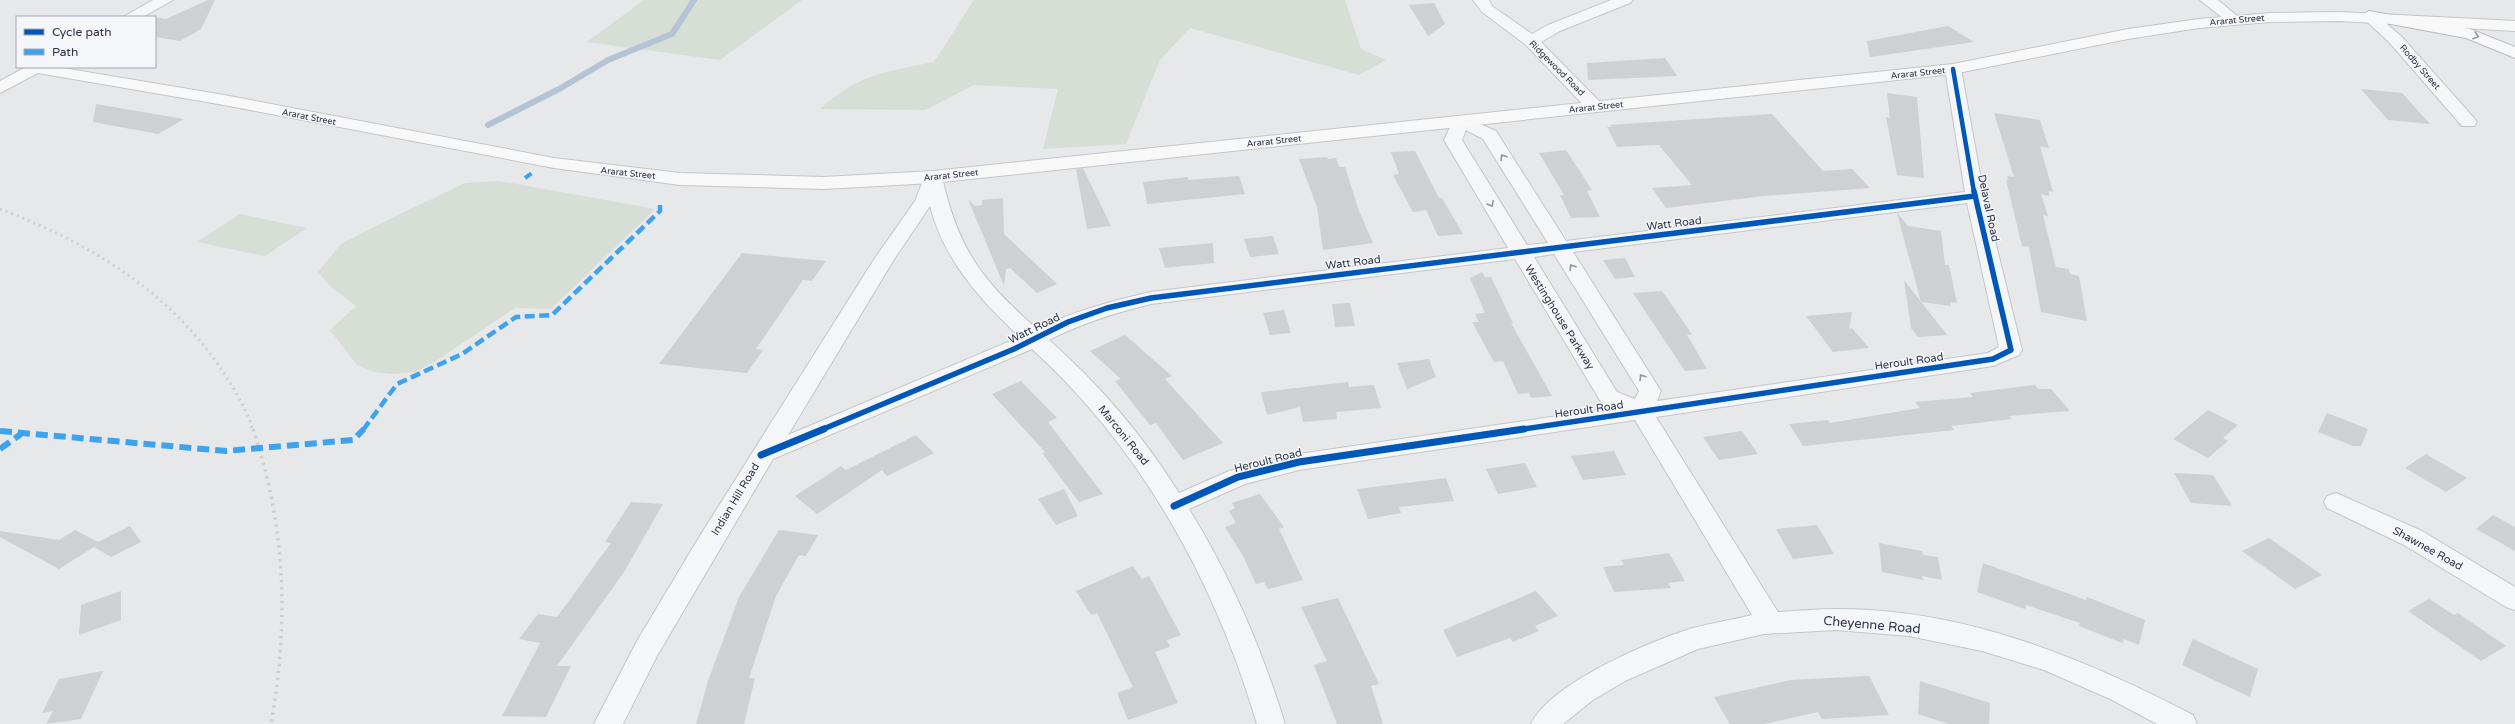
<svg xmlns="http://www.w3.org/2000/svg" width="2515" height="724" font-family="'Varela Round',sans-serif">
<style>
.green{fill:#d6ded6}
.lines{fill:none;stroke-linecap:round;stroke-linejoin:round}
.stream{stroke:#b4c4d5;stroke-width:6}
.building{fill:#ced0d3}
.minor-casing{stroke:#c4c6c8;stroke-width:2}
.tertiary-casing{stroke:#c4c6c8;stroke-width:2}
.secondary-casing{stroke:#c4c6c8;stroke-width:2}
.motorway-casing{stroke:#b8bbbf;stroke-width:2}
.minor{fill:#f5f6f7;fill-rule:evenodd}
.tertiary{fill:#f5f6f7;fill-rule:evenodd}
.secondary{fill:#f8f8f8;fill-rule:evenodd}
.motorway{fill:#f8f8f8;fill-rule:evenodd}
.rail-far1{stroke:#cecfd2;stroke-width:3;stroke-dasharray:2 4;stroke-linecap:butt}
.rail{stroke:#cecfd2;stroke-width:3.5;stroke-dasharray:2.5 4.5;stroke-linecap:butt}
.quiet-far2{stroke:#3ea3ec;stroke-width:4;stroke-dasharray:8 4;stroke-linecap:butt}
.quiet-far1{stroke:#3ea3ec;stroke-width:4.5;stroke-dasharray:10 4.5;stroke-linecap:butt}
.quiet{stroke:#3ea3ec;stroke-width:6;stroke-dasharray:12 6;stroke-linecap:butt}
.cycleway-far2-casing{stroke:#f4f6f9;stroke-width:6}
.cycleway-far1-casing{stroke:#f4f6f9;stroke-width:8}
.cycleway-casing{stroke:#f4f6f9;stroke-width:10}
.cycleway-far2{stroke:#0057b8;stroke-width:4.5}
.cycleway-far1{stroke:#0057b8;stroke-width:5.5}
.cycleway{stroke:#0057b8;stroke-width:7}
.oneway{stroke:#92969e}
.oneway2{stroke:#90959e}
.labels{text-anchor:middle;stroke-width:3;stroke-linejoin:round;paint-order:stroke}
.far-street-label{font-size:9px;fill:#2b3445;stroke:#f4f6f9}
.street-label{font-size:11px;fill:#2b3445;stroke:#f4f6f9}
.near-street-label{font-size:13px;fill:#2b3445;stroke:#f4f6f9}
</style>
<rect width="100%" height="100%" fill="#e6e8ea"/>
<g class="green">
<path d="M644 0H802L720 60 587 42Z"/>
<path d="M974 0H1345L1361 49 1386 60 1359 75 1190 28 1160 60 1126 144 1043 149 1058 89 974 85 925 110 820 109C859 74 885 72 934 62Z"/>
<path d="M499 181 655 209 551 309 515 308 436 361 415 372 392 374 374 372 357 365 330 330 356 306 331 287 318 272 341 244 390 219 465 183Z"/>
<path d="M240 214 307 228 265 256 197 242Z"/>
</g>
<g class="lines">
<path class="stream" d="M488 125 561 88 608 60 672 34 694 0"/>
</g>
<g class="building">
<path d="M208 0H215L201 29 180 41 155 37V17L166 19Z"/>
<path d="M1434 3 1445 24 1428 36 1409 5Z"/>
<path d="M1948 26 1974 42 1870 57 1867 41Z"/>
<path d="M1665 58 1677 76 1588 80 1587 63Z"/>
<path d="M2361 89 2402 93 2430 124 2388 120Z"/>
<path d="M1887 93 1917 97 1924 178 1897 175 1886 117 1890 118Z"/>
<path d="M96 104 184 119 158 134 93 122Z"/>
<path d="M1994 113 2040 120 2049 148 2040 146 2053 192 2049 191V196L2041 194 2048 216 2043 215 2056 267 2069 269 2070 274 2079 276 2087 321 2041 312 2029 247 2022 246 2006 180H2008L2007 176 2014 177Z"/>
<path d="M1772 114 1823 171 1852 169 1870 188 1764 196 1666 208 1652 188 1692 185 1659 145 1617 147 1607 127H1612L1610 125Z"/>
<path d="M1566 150 1592 190 1587 191 1600 217 1571 218 1560 195H1564L1539 153Z"/>
<path d="M1415 151 1439 198H1442L1463 234 1438 236 1426 210 1413 212 1393 175 1399 174 1391 152Z"/>
<path d="M1327 157 1328 159 1336 158 1339 167H1345L1359 211 1373 243 1323 250 1317 207 1299 159Z"/>
<path d="M1083 168 1111 226 1087 229 1076 169Z"/>
<path d="M1239 176 1245 194 1147 204 1143 182 1188 177V180Z"/>
<path d="M1003 198 1004 234 1057 284 1037 293 1010 268 1006 269 1004 286 968 199 975 206 982 205V200Z"/>
<path d="M1897 213 1908 226 1941 231 1945 265H1949L1957 303 1950 302 1951 306 1921 302Z"/>
<path d="M1273 236 1279 254 1250 257 1244 239Z"/>
<path d="M1213 243 1214 263 1165 268 1159 248Z"/>
<path d="M742 253 826 261 812 281 803 280 756 349 763 350 747 373 659 364Z"/>
<path d="M1625 258 1635 277 1615 279 1603 260Z"/>
<path d="M1482 272 1485 277H1491L1513 323H1511L1552 396 1531 398 1529 393 1518 394 1503 361 1494 362 1472 322H1479L1475 314 1485 313 1470 278Z"/>
<path d="M1904 280 1947 335 1918 337 1911 328Z"/>
<path d="M1662 291 1692 334 1687 335 1707 369 1685 371 1633 293Z"/>
<path d="M1350 303 1355 326 1335 327 1332 304Z"/>
<path d="M1284 310 1291 333 1270 335 1263 313Z"/>
<path d="M1852 312 1849 329 1852 328 1869 348 1833 352 1806 316Z"/>
<path d="M1125 335 1172 376 1165 379 1223 443 1183 460 1156 423 1150 425 1115 381 1121 379 1090 351Z"/>
<path d="M1429 359 1436 377 1407 389 1397 363Z"/>
<path d="M1021 381 1057 418 1048 422 1103 494 1079 502 1042 453 1045 452 992 394Z"/>
<path d="M1348 382 1349 387 1374 385 1381 408 1336 412 1337 419 1303 422 1300 407 1267 415 1261 392Z"/>
<path d="M2035 385 2038 389H2051L2070 411 2009 416 2012 419 1951 426 1954 430 1803 446 1789 424 1828 420 1830 423 1920 408 1915 402 1973 397 1970 393Z"/>
<path d="M2208 410 2238 425 2223 438 2228 441 2208 458 2173 439Z"/>
<path d="M2327 413 2368 429 2361 446H2353L2318 432Z"/>
<path d="M1742 431 1758 454 1719 460 1703 437Z"/>
<path d="M916 435 934 453 887 476 882 470 817 514 795 496 841 466 846 470Z"/>
<path d="M1614 451 1626 475 1583 480 1571 456Z"/>
<path d="M2426 454 2467 478 2446 492 2405 468Z"/>
<path d="M1525 463 1537 487 1498 494 1486 469Z"/>
<path d="M2174 473 2213 475 2232 506 2191 503Z"/>
<path d="M1446 478 1454 501 1399 507 1401 513 1368 519 1357 489Z"/>
<path d="M1064 489 1078 516 1056 525 1038 499Z"/>
<path d="M1260 494 1284 527 1279 529 1303 580 1268 589 1264 582 1256 584 1242 554 1225 527 1236 523 1229 511 1235 508 1232 503Z"/>
<path d="M631 502 663 504 624 572 557 666H571L546 717 502 716 540 643 519 639 538 614 557 617 611 543 605 542Z"/>
<path d="M2493 515 2515 527V551L2476 529Z"/>
<path d="M1817 525 1834 554 1793 559 1776 529Z"/>
<path d="M130 526 141 542 111 557 94 547 59 569 0 537V531L59 540 75 530 98 542Z"/>
<path d="M779 530 818 535 806 556 799 555 776 596 749 678H755L744 724H696L708 681 739 597Z"/>
<path d="M2269 538 2322 575 2295 589 2242 551Z"/>
<path d="M1879 543 1922 551 1923 555 1938 557 1942 580 1922 576 1923 580 1882 572Z"/>
<path d="M1669 553 1685 581 1668 583 1671 588 1614 592 1603 567 1624 565 1621 560Z"/>
<path d="M1983 563 2086 600 2087 597 2145 620 2139 645 2124 639 2122 643 2079 626 2080 623 2026 605 2025 609 1977 592Z"/>
<path d="M1133 566 1142 579 1149 576 1181 635 1167 640 1170 647 1155 652 1178 703 1128 720 1117 693 1133 687 1097 613 1091 615 1076 591Z"/>
<path d="M121 591V620L79 635 81 605Z"/>
<path d="M1536 591 1558 616 1535 626 1539 631 1513 642 1510 638 1457 657 1443 630Z"/>
<path d="M1338 598 1379 684 1371 686 1383 724H1337L1314 665 1327 661 1301 607Z"/>
<path d="M2429 599 2454 615 2458 613 2506 646 2481 661 2408 611Z"/>
<path d="M2193 639 2258 669 2250 697 2182 665Z"/>
<path d="M103 671 81 719 46 724 53 711 42 713 59 679Z"/>
<path d="M1869 676 1889 715 1822 719 1818 712 1764 724H1730L1714 697 1791 680Z"/>
<path d="M1920 681 1990 703 1989 724H1949L1918 714Z"/>
</g>
<g class="lines">
<g class="minor-casing">
<g id="minor">
<path d="M1473 0H1489L1492 6 1532 34 1548 25 1611 0H1633L1630 3 1560 31 1541 42 1601 103 1604 107 1601 111H1589L1526 45 1482 12Z"/>
<path d="M2200 0H2218L2242 20 2239 23H2229Z"/>
<path d="M2369 11 2374 13 2401 36 2474 118 2477 122 2474 126H2462L2389 42 2364 19 2361 16Z"/>
<path d="M1953 64 1961 69 1984 196 2022 350 2019 355 1993 366 1656 417 1778 612C1797 611 1816 609 1836 609 1962 608 2084 658 2193 715L2197 724H2157L2110 699 2044 670 1982 651 1909 636 1836 630 1764 634 1698 649 1625 681 1593 700 1563 724H1531C1551 683 1650 641 1693 628 1712 623 1732 620 1752 615L1635 420 1299 470 1245 484 1189 509C1231 577 1262 649 1285 724H1257C1215 582 1142 449 1032 349L773 459 657 656 623 724H594L637 641 698 539 873 261 915 201 926 173H940L942 177C958 249 982 281 1037 329 1074 311 1111 301 1151 292L1508 248 1444 140 1455 117 1461 116 1496 131 1566 241 1965 192 1945 69ZM1466 130 1483 139 1548 243 1527 245 1462 140ZM1967 203 1999 347 1988 353 1657 401 1661 391 1573 252ZM930 206C944 260 980 300 1020 337L788 435 893 261ZM1554 254 1639 391 1635 399 1617 392 1534 257ZM1515 259 1601 402 1613 408 1299 454 1229 471 1179 493C1144 437 1099 384 1049 340 1082 323 1115 313 1151 304Z"/>
<path d="M2336 493 2422 531 2515 587V610L2506 607 2404 545 2327 508 2324 502 2327 496Z"/>
</g>
</g>
<g class="tertiary-casing">
<path id="tertiary" d="M153 0H173L143 17H123Z"/>
</g>
<g class="secondary-casing">
<path id="secondary" d="M2340 12 2515 21V31L2340 21 2270 22 2199 28 2128 39 1953 74 933 183 824 189 680 185 554 168 224 105 38 73 0 93V81L26 67H57L224 95 554 158 680 173 824 177 933 171 1953 64 2128 29 2199 19 2270 13Z"/>
</g>
<g class="motorway-casing">
<path id="motorway" d="M2369 11 2470 29 2515 47V58L2466 38 2364 19 2361 16Z"/>
</g>
<use href="#minor" class="minor"/>
<use href="#tertiary" class="tertiary"/>
<use href="#secondary" class="secondary"/>
<use href="#motorway" class="motorway"/>
<path class="rail-far1" d="M0 209C87 242 165 288 219 366 232 385 246 407 253 430"/>
<path class="rail" d="M253 429C286 527 289 622 271 724"/>
<path class="quiet-far2" d="M525 178 532 173"/>
<path class="quiet-far1" d="M363 430 397 384 462 354 516 317 552 315 660 211V205"/>
<g class="quiet">
<path d="M0 431 226 451 353 440 364 429"/>
<path d="M0 449 21 434"/>
</g>
<g class="cycleway-far2-casing">
<path id="cycleway-far2" d="M1953 69 1974 192"/>
</g>
<g class="cycleway-far1-casing">
<g id="cycleway-far1">
<path d="M821 430 1014 349 1068 322 1107 308 1151 298 1975 196"/>
<path d="M1517 430 1993 359 2011 350 1974 191"/>
</g>
</g>
<g class="cycleway-casing">
<g id="cycleway">
<path d="M761 455 824 429"/>
<path d="M1174 506 1238 477 1299 462 1524 429"/>
</g>
</g>
<use href="#cycleway-far2" class="cycleway-far2"/>
<use href="#cycleway-far1" class="cycleway-far1"/>
<use href="#cycleway" class="cycleway"/>
</g>
<defs><path id="oneway-chevron" d="M-2-3.5L2.5 0L-2 3.5" fill="none" stroke-width="1.6" stroke-linecap="round" stroke-linejoin="round"/></defs>
<use class="oneway" href="#oneway-chevron" transform="translate(2476 36) rotate(18)"/>
<g class="oneway2">
<use href="#oneway-chevron" transform="translate(1503 157) rotate(-122)"/>
<use href="#oneway-chevron" transform="translate(1491 204) rotate(60)"/>
<use href="#oneway-chevron" transform="translate(1572 267) rotate(-122)"/>
<use href="#oneway-chevron" transform="translate(1642 377) rotate(-122)"/>
</g>
<g class="labels">
<g class="far-street-label">
<text transform="translate(2237 20) rotate(-5)" y="3">Ararat Street</text>
<text transform="translate(2420 67) rotate(49)" y="3">Rodby Street</text>
<text transform="translate(1557 68) rotate(45)" y="3">Ridgewood Road</text>
<text transform="translate(1918 73) rotate(-6)" y="3">Ararat Street</text>
<text transform="translate(1596 107) rotate(-6)" y="3">Ararat Street</text>
<text transform="translate(309 117) rotate(11)" y="3">Ararat Street</text>
<text transform="translate(1274 141) rotate(-6)" y="3">Ararat Street</text>
<text transform="translate(628 173) rotate(6)" y="3">Ararat Street</text>
<text transform="translate(951 175) rotate(-6)" y="3">Ararat Street</text>
</g>
<g class="street-label">
<text transform="translate(1989 208) rotate(78)" y="4">Delaval Road</text>
<text transform="translate(1674 223) rotate(-7)" y="4">Watt Road</text>
<text transform="translate(1353 262) rotate(-7)" y="4">Watt Road</text>
<text transform="translate(1560 317) rotate(58)" y="4">Westinghouse Parkway</text>
<text transform="translate(1034 328) rotate(-26)" y="4">Watt Road</text>
<text transform="translate(1909 361) rotate(-8)" y="4">Heroult Road</text>
<text transform="translate(1589 409) rotate(-8)" y="4">Heroult Road</text>
<text transform="translate(1124 435) rotate(51)" y="4">Marconi Road</text>
<text transform="translate(1268 460) rotate(-14)" y="4">Heroult Road</text>
<text transform="translate(735 499) rotate(-59)" y="4">Indian Hill Road</text>
<text transform="translate(2428 548) rotate(29)" y="4">Shawnee Road</text>
</g>
<g class="near-street-label">
<text transform="translate(1872 624) rotate(5)" y="5">Cheyenne Road</text>
</g>
</g>
<rect x="16" y="16" width="140" height="52" fill="#f4f6f9" stroke="#a4a8b1"/>
<rect x="24" y="29" width="20" height="6" fill="#0057b8" stroke="#a4a8b1"/>
<text x="52" y="36" font-size="12" fill="#2b3445">Cycle path</text>
<rect x="24" y="49" width="20" height="6" fill="#3ea3ec" stroke="#a4a8b1"/>
<text x="52" y="56" font-size="12" fill="#2b3445">Path</text>
</svg>
